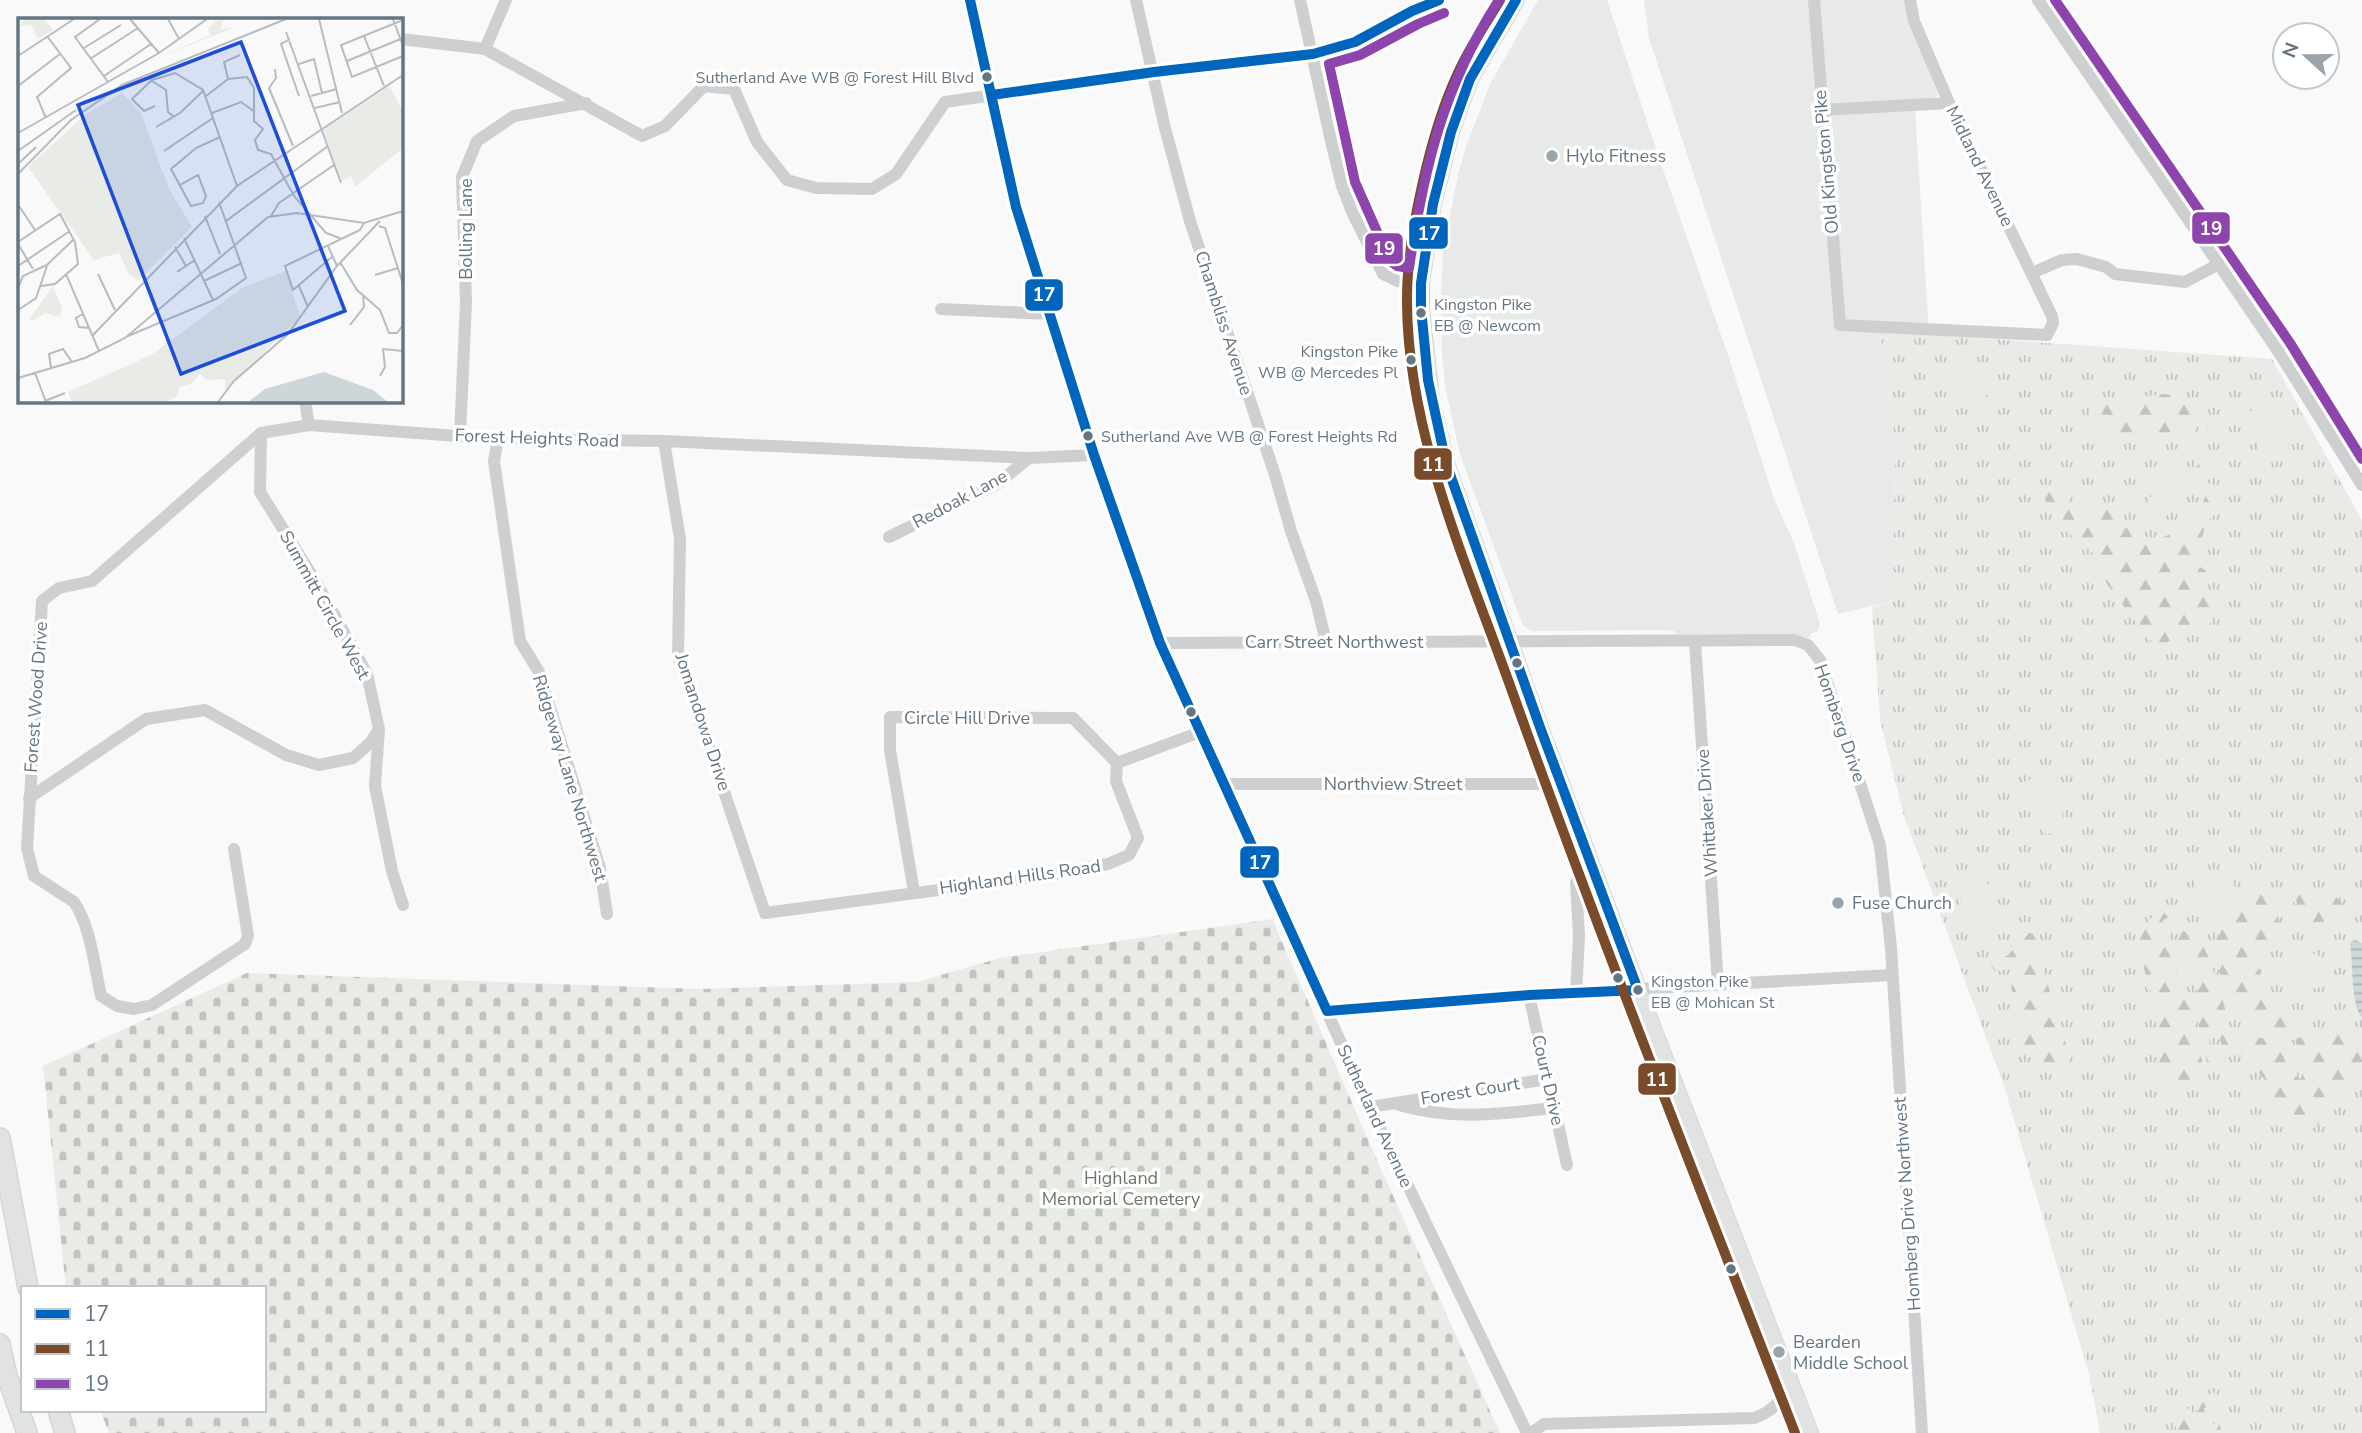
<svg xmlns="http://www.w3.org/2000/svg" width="2362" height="1433" font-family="'Nunito Sans',sans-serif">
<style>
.built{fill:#e8e9e9}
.grass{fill:url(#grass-tufts)}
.forest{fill:url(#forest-firs)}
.cemetery{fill:url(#cemetery-stones)}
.green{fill:#e8ebe6}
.water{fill:url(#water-rules)}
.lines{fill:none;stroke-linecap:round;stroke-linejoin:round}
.major-casing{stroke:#d5d6d7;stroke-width:18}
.highway-casing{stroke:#d5d6d6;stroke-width:22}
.minor{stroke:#cecfd0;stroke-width:12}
.major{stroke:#e1e2e2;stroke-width:16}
.highway{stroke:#e1e2e2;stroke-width:19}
.bus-1-casing{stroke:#fff;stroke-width:16}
.bus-2-casing{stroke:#fff;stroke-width:16}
.bus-3-casing{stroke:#fff;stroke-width:16}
.bus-1{stroke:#0065bd;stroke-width:10}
.bus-2{stroke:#7a4b2a;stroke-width:10}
.bus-3{stroke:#8e44ad;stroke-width:10}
.bus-dot{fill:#657683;stroke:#fff;stroke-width:2.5}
.poi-dot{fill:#99a4ac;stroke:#fff;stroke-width:2.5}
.labels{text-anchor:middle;stroke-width:7;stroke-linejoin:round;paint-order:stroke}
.bus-label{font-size:16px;fill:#657683;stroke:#fff;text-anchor:start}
.poi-label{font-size:18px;fill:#657683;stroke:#fff;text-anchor:start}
.street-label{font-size:18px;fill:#657683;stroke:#fff}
.park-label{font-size:18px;fill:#687a64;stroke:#fff}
.inset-road{fill:none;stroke:#b5bdc3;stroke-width:2}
.view{fill:#1d4ed8;fill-opacity:0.15;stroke:#1d4ed8;stroke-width:3.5}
.inset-edge{fill:none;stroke:#657683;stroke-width:3.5}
.line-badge{stroke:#fff;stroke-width:2.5}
.badge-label{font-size:19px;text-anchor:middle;font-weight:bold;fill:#fff}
</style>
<defs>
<pattern id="grass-tufts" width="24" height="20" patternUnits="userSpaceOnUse" patternTransform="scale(1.75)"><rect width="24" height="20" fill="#e8ebe6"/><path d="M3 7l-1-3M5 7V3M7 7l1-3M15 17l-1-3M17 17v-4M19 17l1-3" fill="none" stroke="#c0c3c0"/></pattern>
<pattern id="forest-firs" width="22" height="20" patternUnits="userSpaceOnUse" patternTransform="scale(1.75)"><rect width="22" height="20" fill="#e8ebe6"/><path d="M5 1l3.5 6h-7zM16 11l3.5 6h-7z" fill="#c0c3c0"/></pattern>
<pattern id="cemetery-stones" width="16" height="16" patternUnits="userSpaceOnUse" patternTransform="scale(1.75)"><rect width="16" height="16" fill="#e8ebe6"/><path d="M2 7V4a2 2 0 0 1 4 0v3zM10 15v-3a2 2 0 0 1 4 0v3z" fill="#c0c3c0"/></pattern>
<pattern id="water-rules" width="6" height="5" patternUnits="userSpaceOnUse" patternTransform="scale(1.75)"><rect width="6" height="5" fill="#ced6d9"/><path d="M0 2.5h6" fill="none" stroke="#abb2b5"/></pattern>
</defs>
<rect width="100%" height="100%" fill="#f9f9f9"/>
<g class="built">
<path d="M1538 0H1607L1658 155 1729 358 1774 499 1794 543 1820 624 1818 631 1811 634 1809 638 1796 634H1676L1674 631 1659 630 1533 631 1523 626 1460 454 1446 391 1442 354 1441 295 1443 253 1458 174 1467 144 1490 84Z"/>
<path d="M1644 0H1906L1938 95 1915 110 1928 320 1926 335 1880 332 1895 440 1893 601 1838 614 1649 38Z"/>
</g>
<path class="grass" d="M1880 331 2272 359 2362 520V1433H2100L2089 1374 2004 1086 1904 816 1880 720 1872 607 1893 601 1895 440Z"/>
<g class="forest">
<path d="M2165 394 2201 400 2208 412 2211 428 2208 432 2204 414 2195 417C2194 425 2197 431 2194 438L2201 472C2192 463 2193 446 2182 438 2177 434 2170 436 2165 436 2144 437 2123 435 2102 433L2090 420V412L2093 407 2125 399Z"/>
<path d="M2211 478 2213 505 2217 513 2206 522 2201 542 2194 554 2196 564 2206 571C2207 589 2216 611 2208 629L2181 635 2158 647 2147 637 2107 584 2093 553 2056 523 2044 498 2043 493C2050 487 2065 491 2072 496L2069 499 2070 508 2077 511 2090 508 2095 500C2135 520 2143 562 2188 521 2201 509 2208 495 2211 478Z"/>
<path d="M2288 886C2312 885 2344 889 2347 918L2344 921 2333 920 2311 923 2296 901 2278 912 2277 915 2285 935 2278 944 2271 945 2266 941C2248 969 2269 1008 2291 1027L2289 1032C2235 1042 2204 965 2223 924 2229 912 2248 897 2259 892L2270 897Z"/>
<path d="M2162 911 2169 917 2163 920 2168 937 2173 942 2171 948 2183 994 2188 999 2206 1078C2188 1092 2181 1097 2161 1082L2155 1006 2137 945 2141 935 2150 919Z"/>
<path d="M2183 931 2206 940C2202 951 2209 955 2212 965 2219 994 2241 1037 2221 1064L2220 1054 2223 1049 2219 1037 2209 1039 2211 1052 2217 1068 2210 1076 2195 1008 2197 991 2183 943 2178 939Z"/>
<path d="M2029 933 2034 934 2040 948 2047 982 2069 1054V1067C2060 1074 2050 1075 2040 1071 2028 1053 2015 1030 2012 1009 2011 999 2015 998 2011 987L2016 974 2013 967 1995 972 1991 965 1978 969 1979 977 1977 982 1966 964 1968 961 2007 956Z"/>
<path d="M2332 1024 2362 1035V1081L2338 1101 2317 1126 2308 1131 2295 1127 2276 1116 2265 1080 2241 1052 2239 1032 2260 1038 2280 1041C2283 1055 2286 1073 2300 1079L2308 1073 2312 1064 2298 1048 2295 1040Z"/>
<path d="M2213 1391 2216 1401 2214 1404 2204 1408 2206 1425 2219 1423 2222 1433H2201L2196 1407Z"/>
<path d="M2190 1408 2196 1433H2177L2174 1417 2176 1413Z"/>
</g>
<path class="cemetery" d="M1272 919 1380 1167 1500 1433H109L100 1410H264V1288H66L43 1066 247 973 698 989 917 982 1000 958Z"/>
<g class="green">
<path d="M1979 370 1987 374V383L1993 387 1994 391C1973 405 1958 411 1943 388L1949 374Z"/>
<path d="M2255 407 2270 410 2292 427 2293 433 2285 459 2264 465 2262 462 2255 437 2243 426 2247 415Z"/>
<path d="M2155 466 2174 469 2181 476C2181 490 2177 508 2166 516L2156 514 2145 506 2155 490 2157 476Z"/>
<path d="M2004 494 2017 507 2020 528 2016 532 2002 536C1990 527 1979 514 1987 500Z"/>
<path d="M2045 778 2056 786 2064 821 2061 830 2046 834 2039 828 2020 787 2026 780Z"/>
<path d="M2220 869 2237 889V892L2219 913C2202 910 2190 891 2199 876Z"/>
<path d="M1970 877 1983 879C2001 899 2006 927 1975 936L1971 934 1959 909 1966 879Z"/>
<path d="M2312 953 2318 955 2329 964 2330 982 2326 987 2298 990 2287 967C2292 955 2300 954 2312 953Z"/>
</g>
<path class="water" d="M2355 940 2362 943V1017C2351 1007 2353 960 2350 943Z"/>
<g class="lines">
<g class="major-casing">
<path id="major" d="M1516 0 1470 79 1451 132 1433 204 1421 283V308L1431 398 1446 463 1541 730 1642 1000 1810 1433"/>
</g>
<g class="highway-casing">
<g id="highway">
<path d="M0 1138 28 1288"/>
<path d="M0 1344 7 1376 27 1433"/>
<path d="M58 1410 65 1433"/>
</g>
</g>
<g class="minor">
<path d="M970 0 1016 207 1094 455 1160 643 1370 1107 1527 1433"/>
<path d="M1136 0 1165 128 1190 221 1275 475 1291 531 1316 601 1326 642"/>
<path d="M1300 0 1331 141 1342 186 1353 214 1383 274 1397 281 1421 283"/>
<path d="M1814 0 1840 325 2047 335 2053 323 2052 316 1949 103 1914 21 1910 0"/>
<path d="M2038 0 2278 351 2362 485"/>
<path d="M401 39 485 49 642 136 665 126 704 86 734 89 757 142 787 180 816 188 872 189 896 174 945 102 1154 72 1313 54 1355 42 1412 11 1439 0"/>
<path d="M485 49 506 0"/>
<path d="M1822 110 1949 103"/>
<path d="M2032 273 2062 260 2077 259 2106 267 2115 274 2185 282 2219 264"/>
<path d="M941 309 1050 314"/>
<path d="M305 401 309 425"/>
<path d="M261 433 260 492 316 582 367 674 379 729 375 786 392 871 403 905"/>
<path d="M460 436 466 302 462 177 477 141 514 116 586 103"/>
<path d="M498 439 494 461 520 641 539 672 600 868 607 914"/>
<path d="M664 441 680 539 678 655 765 913 1045 876 1108 864 1129 855 1138 838 1116 781 1117 763"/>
<path d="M889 537 997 484 1029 458"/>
<path d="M1695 642 1718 984"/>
<path d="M1160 643 1795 640 1808 645 1820 660 1880 845 1891 948 1922 1433"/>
<path d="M1117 763 1200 732"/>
<path d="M1224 784H1562"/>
<path d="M29 798 146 719 205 710 286 755 319 765 353 758 371 742 377 732"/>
<path d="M234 849 248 936 245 944 152 1005 134 1009 117 1006 101 996C95 968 90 924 74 902L34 876 27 848 42 601 59 588 92 581 261 433 309 425 498 439 664 441 1029 458 1094 455"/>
<path d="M914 892 890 750V717L1073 718 1117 763"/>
<path d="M1576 994 1579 936 1576 883 1579 875 1593 868"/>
<path d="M1529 995 1567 1165"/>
<path d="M1327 1011 1529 995 1891 975"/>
<path d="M1399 1105C1456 1121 1497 1114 1554 1108"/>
<path d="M1370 1107 1548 1079"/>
<path d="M1531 1433 1544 1424 1754 1418C1773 1412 1781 1400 1792 1385"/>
</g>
<use href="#major" class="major"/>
<use href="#highway" class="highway"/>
<g class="bus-1-casing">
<g id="bus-1">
<path d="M970 0 1016 207 1094 455 1160 643 1327 1011 1529 995 1638 990 1541 730 1446 463 1428 380 1421 308V283L1433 204 1451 132 1470 79 1516 0"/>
<path d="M992 95 1154 72 1313 54 1355 42 1412 11 1439 0"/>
</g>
</g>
<g class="bus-2-casing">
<path id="bus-2" d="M1500 0C1486 24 1469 48 1458 73 1431 130 1406 240 1407 303 1408 436 1468 567 1512 691 1601 940 1699 1186 1795 1433"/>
</g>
<g class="bus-3-casing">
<g id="bus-3">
<path d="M2055 0 2290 343 2362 459"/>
<path d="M1444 13 1418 24 1360 55 1329 64 1355 182 1390 261 1397 266 1409 268C1424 167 1443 87 1499 0"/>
</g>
</g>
<use href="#bus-1" class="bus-1"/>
<use href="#bus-2" class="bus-2"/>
<use href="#bus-3" class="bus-3"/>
</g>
<g class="bus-dot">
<circle cx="987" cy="77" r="6"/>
<circle cx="1421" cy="313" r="6"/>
<circle cx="1411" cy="360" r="6"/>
<circle cx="1088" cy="436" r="6"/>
<circle cx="1517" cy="663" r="6"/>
<circle cx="1191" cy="712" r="6"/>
<circle cx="1618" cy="978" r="6"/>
<circle cx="1638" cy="990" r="6"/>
<circle cx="1731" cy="1269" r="6"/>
</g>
<g class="poi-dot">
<circle cx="1552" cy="156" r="7"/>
<circle cx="1838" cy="903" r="7"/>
<circle cx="1779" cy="1352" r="7"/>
</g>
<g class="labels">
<g class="bus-label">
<text x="974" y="83" text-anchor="end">Sutherland Ave WB @ Forest Hill Blvd</text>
<text x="1434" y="310">Kingston Pike<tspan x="1434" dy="21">EB @ Newcom</tspan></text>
<text x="1398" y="357" text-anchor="end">Kingston Pike<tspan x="1398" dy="21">WB @ Mercedes Pl</tspan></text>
<text x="1101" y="442">Sutherland Ave WB @ Forest Heights Rd</text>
<text x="1651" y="987">Kingston Pike<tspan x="1651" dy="21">EB @ Mohican St</tspan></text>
</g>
<g class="poi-label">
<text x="1566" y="162">Hylo Fitness</text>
<text x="1852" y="909">Fuse Church</text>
<text x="1793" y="1348">Bearden<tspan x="1793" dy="21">Middle School</tspan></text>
</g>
<g class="street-label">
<text transform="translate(1826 162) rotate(-95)" y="6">Old Kingston Pike</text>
<text transform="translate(1980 166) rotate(64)" y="6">Midland Avenue</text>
<text transform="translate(466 229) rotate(-90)" y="6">Bolling Lane</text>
<text transform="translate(1224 323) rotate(72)" y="6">Chambliss Avenue</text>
<text transform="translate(537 438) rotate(2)" y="6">Forest Heights Road</text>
<text transform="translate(960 499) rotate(-28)" y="6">Redoak Lane</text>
<text transform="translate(325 605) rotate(61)" y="6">Summitt Circle West</text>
<text x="1334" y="648">Carr Street Northwest</text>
<text transform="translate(36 697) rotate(-86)" y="6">Forest Wood Drive</text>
<text x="967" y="724">Circle Hill Drive</text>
<text transform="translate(703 722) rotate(72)" y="6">Jomandowa Drive</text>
<text transform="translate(1840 723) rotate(71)" y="6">Homberg Drive</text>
<text transform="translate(570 778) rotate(73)" y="6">Ridgeway Lane Northwest</text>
<text x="1393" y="790">Northview Street</text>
<text transform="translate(1707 813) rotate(-94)" y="6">Whittaker Drive</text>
<text transform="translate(1020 877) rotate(-8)" y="6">Highland Hills Road</text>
<text transform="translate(1548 1080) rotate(77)" y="6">Court Drive</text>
<text transform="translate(1470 1091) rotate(-9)" y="6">Forest Court</text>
<text transform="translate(1375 1116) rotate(65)" y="6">Sutherland Avenue</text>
<text transform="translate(1907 1204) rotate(-94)" y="6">Homberg Drive Northwest</text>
</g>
<g class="park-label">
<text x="1121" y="1184">Highland<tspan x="1121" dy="21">Memorial Cemetery</tspan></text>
</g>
</g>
<g transform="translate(18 18)">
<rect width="385" height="385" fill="#f9f9f9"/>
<path d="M268 253 282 299 207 373V361L189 362 182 356 173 366 162 368 159 378 148 384H54L50 374 133 337 224 270Z" fill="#e8ebe6"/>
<path d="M7 1H26L35 12 20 21 14 7 1 8ZM201 1H206L202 11 218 9 136 41 193 17 190 11ZM209 309 214 310 211 319 222 324V331L219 324 206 330 207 321H195ZM157 334 162 337 157 343 143 349 149 342 139 344V351L115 361 119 364 100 367V371L86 384 90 370 121 358 126 347Z" fill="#e8ebe6"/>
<path d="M104 75 123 95 151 171 174 209 120 263 111 256 101 235 76 242 10 149 67 97Z" fill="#e8ebe6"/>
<path d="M371 68 385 93V130L337 169 333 158 323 164 305 111ZM35 268 44 290 42 299 27 295 14 303 12 300Z" fill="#e8ebe6"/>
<path d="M306 354 355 372 370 384H230L247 371Z" fill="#ced6d9"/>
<path class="inset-road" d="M82 1 57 19 90 64M112 1 141 35M150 1 161 21M301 1 324 95M375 1 385 28M385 2 323 27 334 59 385 38M268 14 323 165M346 18 366 68M272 21 263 26 281 78M66 30 103 7M0 38 56 1M72 41 120 10M329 43 385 20M281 46 296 41 304 75M257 51 258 60 251 70 275 128M86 58 133 26M210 61 229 59 236 70V103L245 111 237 122 240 132 253 136 276 178 308 215 324 221M134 63 148 72 150 94 156 99M0 68 42 36M188 78 210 61 206 44 222 37M293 78 319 71M137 88 126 93 114 81 134 62 157 55 185 72 219 168M297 90 322 84M194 95 223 84 237 94M28 100 19 79 53 50 29 18M138 109 162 95 185 73M0 115 141 35 189 1M0 133 58 92M146 133 195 100M0 146 18 129M0 156 53 102 104 67 268 1M162 167 180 157 188 178 185 185M185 185 173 188 153 151 178 130 202 119M1 188 17 212M187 198 202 236M253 198 261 185 316 147M208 203 310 128M361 208 367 210 385 266M166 220 195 282M0 224 42 196 57 224 60 246 37 266 23 268M0 226 15 251M310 228 319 248M157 229 168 248M315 238 275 272 267 248 342 212 346 205M322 244 339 272 362 292 371 315H379L385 307M0 248 52 213M159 254 177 242M48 256 81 333M80 256 97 292M357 257 380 250M126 262 138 294M186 263 224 245M281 268 290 289M0 270 5 258 29 247 56 221M0 292 18 280 29 248M65 296 58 300 61 309 72 310M332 307 346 289 345 276M75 317 219 168 385 57M110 318 198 281 228 260 201 184M33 350 31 336 45 331 54 344M17 355 28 384M362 358 367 349 365 331 385 333M0 360 67 340 107 320 250 199 279 195 346 205 385 193M27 383 47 375M200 384 216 363 270 316 319 248 362 203"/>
<path class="view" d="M223 24 327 293 163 356 60 87Z"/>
<rect width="385" height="385" class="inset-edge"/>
</g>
<g class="line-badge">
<rect x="2191" y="211" width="40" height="34" rx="7" fill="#8e44ad"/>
<rect x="1408" y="216" width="41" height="34" rx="7" fill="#0065bd"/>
<rect x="1364" y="232" width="40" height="33" rx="7" fill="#8e44ad"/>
<rect x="1024" y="278" width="40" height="34" rx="7" fill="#0065bd"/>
<rect x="1413" y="447" width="40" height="34" rx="7" fill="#7a4b2a"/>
<rect x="1239" y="845" width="41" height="34" rx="7" fill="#0065bd"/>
<rect x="1637" y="1062" width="40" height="34" rx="7" fill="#7a4b2a"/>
</g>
<g class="badge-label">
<text x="2211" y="235">19</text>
<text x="1429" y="240">17</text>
<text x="1384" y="255">19</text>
<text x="1044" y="301">17</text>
<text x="1433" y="471">11</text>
<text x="1260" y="869">17</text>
<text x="1657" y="1086">11</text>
</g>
<rect x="21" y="1286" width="245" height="126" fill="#ffffff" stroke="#c1c8cd" stroke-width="2"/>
<rect x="35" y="1309" width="35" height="10" fill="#0065bd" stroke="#c1c8cd" stroke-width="2"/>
<text x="84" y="1321" font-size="21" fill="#657683">17</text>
<rect x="35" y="1344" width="35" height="10" fill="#7a4b2a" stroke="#c1c8cd" stroke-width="2"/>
<text x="84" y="1356" font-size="21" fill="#657683">11</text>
<rect x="35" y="1379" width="35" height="10" fill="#8e44ad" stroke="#c1c8cd" stroke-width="2"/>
<text x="84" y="1391" font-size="21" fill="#657683">19</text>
<g transform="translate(2306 56) rotate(291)"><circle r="33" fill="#ffffff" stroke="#c1c8cd" stroke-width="2"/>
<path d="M0-5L12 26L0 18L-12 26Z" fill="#99a4ac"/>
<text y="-10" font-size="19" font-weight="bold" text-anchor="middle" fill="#657683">N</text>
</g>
</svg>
